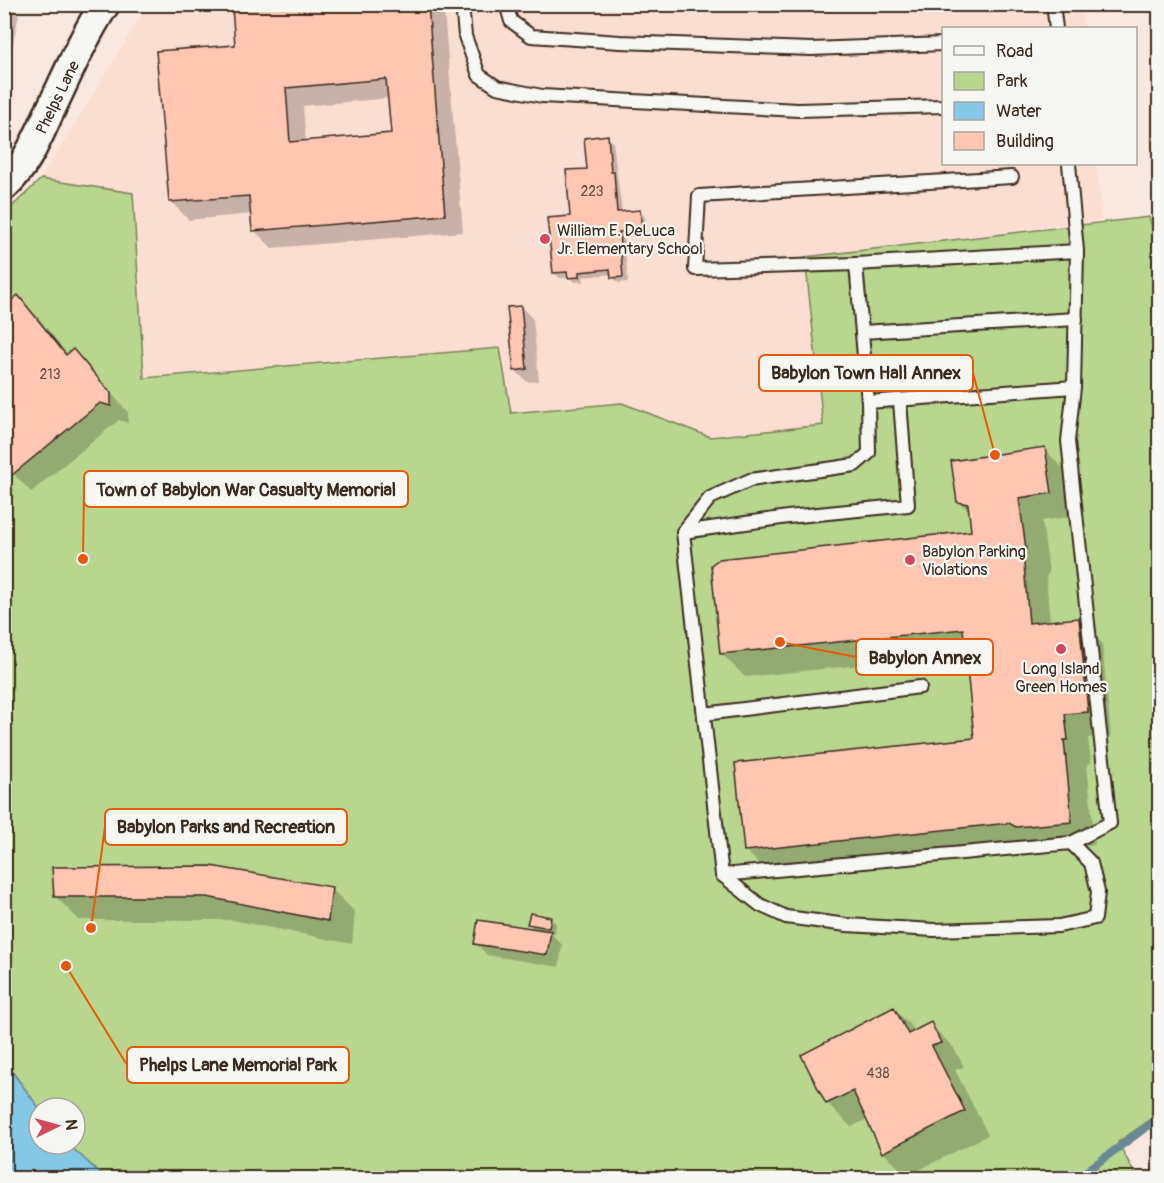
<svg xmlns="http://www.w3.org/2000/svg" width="1164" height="1183" font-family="Pangolin,sans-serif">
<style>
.built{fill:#fbded2}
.green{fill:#b8d68e;stroke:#7a8056;stroke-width:1.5}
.water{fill:#85c7e6;stroke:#678896;stroke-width:1.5}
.shadow{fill:#0003;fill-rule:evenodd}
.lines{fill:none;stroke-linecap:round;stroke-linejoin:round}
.stream{stroke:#678896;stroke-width:8}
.building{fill:#ffc7b2;stroke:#3b2a1e;stroke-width:1.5;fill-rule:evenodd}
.service-casing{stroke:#3b2a1e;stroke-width:16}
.tertiary-casing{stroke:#3b2a1e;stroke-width:33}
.service{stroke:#f6f6f2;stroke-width:12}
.tertiary{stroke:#f6f6f2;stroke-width:28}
.poi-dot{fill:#d1495b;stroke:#f6f6f2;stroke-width:2}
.labels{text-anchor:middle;stroke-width:4.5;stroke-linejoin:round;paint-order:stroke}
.number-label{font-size:14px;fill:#6c5143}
.street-label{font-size:16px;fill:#3b2a1e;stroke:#f6f6f2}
.poi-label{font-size:16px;fill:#3b2a1e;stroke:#f6f6f2;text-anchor:start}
.leader{fill:none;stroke:#e8590c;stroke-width:2}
.callout-dot{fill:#e8590c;stroke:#f6f6f2;stroke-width:2}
.callout{fill:#f6f6f2;stroke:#e8590c;stroke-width:2}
.callout-label{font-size:18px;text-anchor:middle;font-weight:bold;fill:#3b2a1e}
</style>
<rect width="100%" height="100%" fill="#f9e8df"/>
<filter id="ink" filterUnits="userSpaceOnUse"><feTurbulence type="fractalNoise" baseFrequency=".0167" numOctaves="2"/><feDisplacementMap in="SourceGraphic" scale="12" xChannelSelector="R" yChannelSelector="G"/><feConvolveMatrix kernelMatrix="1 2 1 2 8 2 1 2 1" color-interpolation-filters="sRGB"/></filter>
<g filter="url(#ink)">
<path class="built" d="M1081 4 1084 28H944V164H1096L1102 220 805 257 823 425 710 437 622 403 511 414 499 348 144 378 133 194 41 179 148 5Z"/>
<path class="green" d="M41 179 133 193 144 378 500 348 511 413 622 403 710 437 823 425 805 257 1149 217 1160 249V1113L1118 1142 1137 1178H105L68 1144H75V1108H39L5 1062 4 214Z"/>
<path class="water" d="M5 1062 39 1108V1144H68L105 1178H5Z"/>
<g class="shadow">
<path d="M4 4H13L12 8 19 15 9 62 4 61Z"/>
<path d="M292 4H437L444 11 463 232 272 248 254 230 252 214 189 220 171 202 236 46ZM389 98 392 135 306 142 303 106Z"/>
<path d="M607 137 613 142 622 213 640 211 645 217 647 235 624 237 628 282 618 283 613 277 612 274 583 277 584 282H575L570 278H560L554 273 572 218 588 170Z"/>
<path d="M18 297 36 315 68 355 73 351 128 412V423L119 420 31 492 4 464Z"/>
<path d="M521 307 533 319 539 381 527 382 515 370Z"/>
<path d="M1044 449 1068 473 1074 516 1042 521 1049 573 1046 577 1050 622 1078 619 1102 643 1111 736 1088 738 1091 763 1087 764 1095 845 769 874 745 850 976 740 967 654 745 677 721 653 973 532 971 513 958 501Z"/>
<path d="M331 888 355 912 352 944 232 920H79L55 896Z"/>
<path d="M550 918 556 924 555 933 550 932 562 945 559 967 487 955 476 943 536 931 529 924Z"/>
<path d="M894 1009 916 1031 930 1024 954 1048 964 1067 955 1070 988 1135 907 1176 883 1152 868 1119 851 1127 827 1103 803 1055Z"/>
</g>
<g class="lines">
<path class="stream" d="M1077 1178 1160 1117"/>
</g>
<g class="building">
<path d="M274 4H428L445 215 252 231 249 196 169 202 156 51 235 45 232 8ZM386 79 391 133 290 142 286 88Z"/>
<path d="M608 135 611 172H614L617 212 640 210 642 230 619 232 623 277 611 278 610 269 579 272V277L568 278 567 272 553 273 547 218 570 216 566 170 587 169 584 138Z"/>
<path d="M18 295 66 355 73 349 111 393V406L100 403 12 475 4 466V307Z"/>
<path d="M521 306 527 369 514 371 507 307Z"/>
<path d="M1045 447 1052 493 1019 498 1026 549 1023 553 1029 623 1079 618 1088 712 1065 714 1068 740H1064L1072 822 1016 827 1009 823 744 851 735 763 974 738 963 629 720 654 711 565 719 559 971 531 968 504 957 502 951 461Z"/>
<path d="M211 866 332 887 328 921 207 897H54L52 867Z"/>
<path d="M530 913 551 917 549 928 527 924Z"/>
<path d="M478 920 551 931 547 955 474 944Z"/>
<path d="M894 1007 908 1034 931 1022 941 1043 932 1046 965 1111 882 1153 853 1091 826 1104 801 1055Z"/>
</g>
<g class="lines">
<g class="service-casing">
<g id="service">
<path d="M462 4 465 36 479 75 497 87 542 96 798 110 944 106"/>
<path d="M506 4 511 21 531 36 620 42 811 49 944 44"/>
<path d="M1053 4 1056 28"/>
<path d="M856 264 695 269 699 196 1012 177"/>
<path d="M862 332 1076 319"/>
<path d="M868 402 1074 387"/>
<path d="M683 532 788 517 908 505 900 401"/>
<path d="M704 714 920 687"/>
<path d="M1071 843 1091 863 1098 892 1095 918 1059 926 934 930 847 925 786 917 760 905 722 875 683 532 710 498 750 480 855 465 869 453 868 402 856 264 1077 251"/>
<path d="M722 875 1071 843 1110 823 1068 441 1074 387 1077 251 1069 164"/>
</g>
</g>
<g class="tertiary-casing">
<path id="tertiary" d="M4 186C26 166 36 141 48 115 66 78 82 39 105 4"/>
</g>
<use href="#service" class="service"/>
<use href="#tertiary" class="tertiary"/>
</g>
</g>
<g class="poi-dot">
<circle cx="545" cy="239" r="6"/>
<circle cx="910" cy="560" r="6"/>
<circle cx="1061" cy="649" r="6"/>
</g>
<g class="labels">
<g class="number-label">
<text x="592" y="196">223</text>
<text x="50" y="379">213</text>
<text x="878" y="1078">438</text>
</g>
<g class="street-label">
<text transform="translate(57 97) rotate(-64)" y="6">Phelps Lane</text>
</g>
<g class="poi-label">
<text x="557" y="236">William E. DeLuca<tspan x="557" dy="18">Jr. Elementary School</tspan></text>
<text x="922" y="557">Babylon Parking<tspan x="922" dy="18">Violations</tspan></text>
<text x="1061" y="674" text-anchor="middle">Long Island<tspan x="1061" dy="18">Green Homes</tspan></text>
</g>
</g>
<path class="leader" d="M995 455L973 373M83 559L84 489M780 642L856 657M91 928L105 827M66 966L127 1065"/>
<g class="callout-dot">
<circle cx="995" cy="455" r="6"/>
<circle cx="83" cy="559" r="6"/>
<circle cx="780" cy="642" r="6"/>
<circle cx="91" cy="928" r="6"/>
<circle cx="66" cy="966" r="6"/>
</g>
<g class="callout">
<rect x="759" y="355" width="214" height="36" rx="6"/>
<rect x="84" y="471" width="324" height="36" rx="6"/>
<rect x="856" y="639" width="137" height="36" rx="6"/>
<rect x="105" y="809" width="242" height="36" rx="6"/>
<rect x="127" y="1047" width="222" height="36" rx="6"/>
</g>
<g class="callout-label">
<text x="866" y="379">Babylon Town Hall Annex</text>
<text x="246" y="496">Town of Babylon War Casualty Memorial</text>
<text x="925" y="664">Babylon Annex</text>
<text x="226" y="833">Babylon Parks and Recreation</text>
<text x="238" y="1071">Phelps Lane Memorial Park</text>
</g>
<rect width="1164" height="1183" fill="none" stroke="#f6f6f2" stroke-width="24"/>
<rect x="12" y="12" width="1140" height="1159" fill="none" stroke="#3b2a1e" stroke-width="2" filter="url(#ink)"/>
<rect x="942" y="27" width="195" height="138" fill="#f6f6f2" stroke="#aba49d" stroke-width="1.5"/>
<rect x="954" y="46" width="30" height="9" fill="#f6f6f2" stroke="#aba49d" stroke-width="1.5"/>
<text x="996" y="57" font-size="18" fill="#3b2a1e">Road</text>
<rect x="954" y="72" width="30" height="18" fill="#b8d68e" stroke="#aba49d" stroke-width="1.5"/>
<text x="996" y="87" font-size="18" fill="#3b2a1e">Park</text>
<rect x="954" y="102" width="30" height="18" fill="#85c7e6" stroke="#aba49d" stroke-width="1.5"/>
<text x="996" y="117" font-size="18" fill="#3b2a1e">Water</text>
<rect x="954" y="132" width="30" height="18" fill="#ffc7b2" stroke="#aba49d" stroke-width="1.5"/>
<text x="996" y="147" font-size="18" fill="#3b2a1e">Building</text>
<g transform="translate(57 1126) rotate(85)"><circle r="28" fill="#f6f6f2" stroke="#aba49d" stroke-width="1.5"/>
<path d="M0-4.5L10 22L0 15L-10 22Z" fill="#d1495b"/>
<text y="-9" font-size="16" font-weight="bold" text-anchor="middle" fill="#3b2a1e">N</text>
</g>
</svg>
